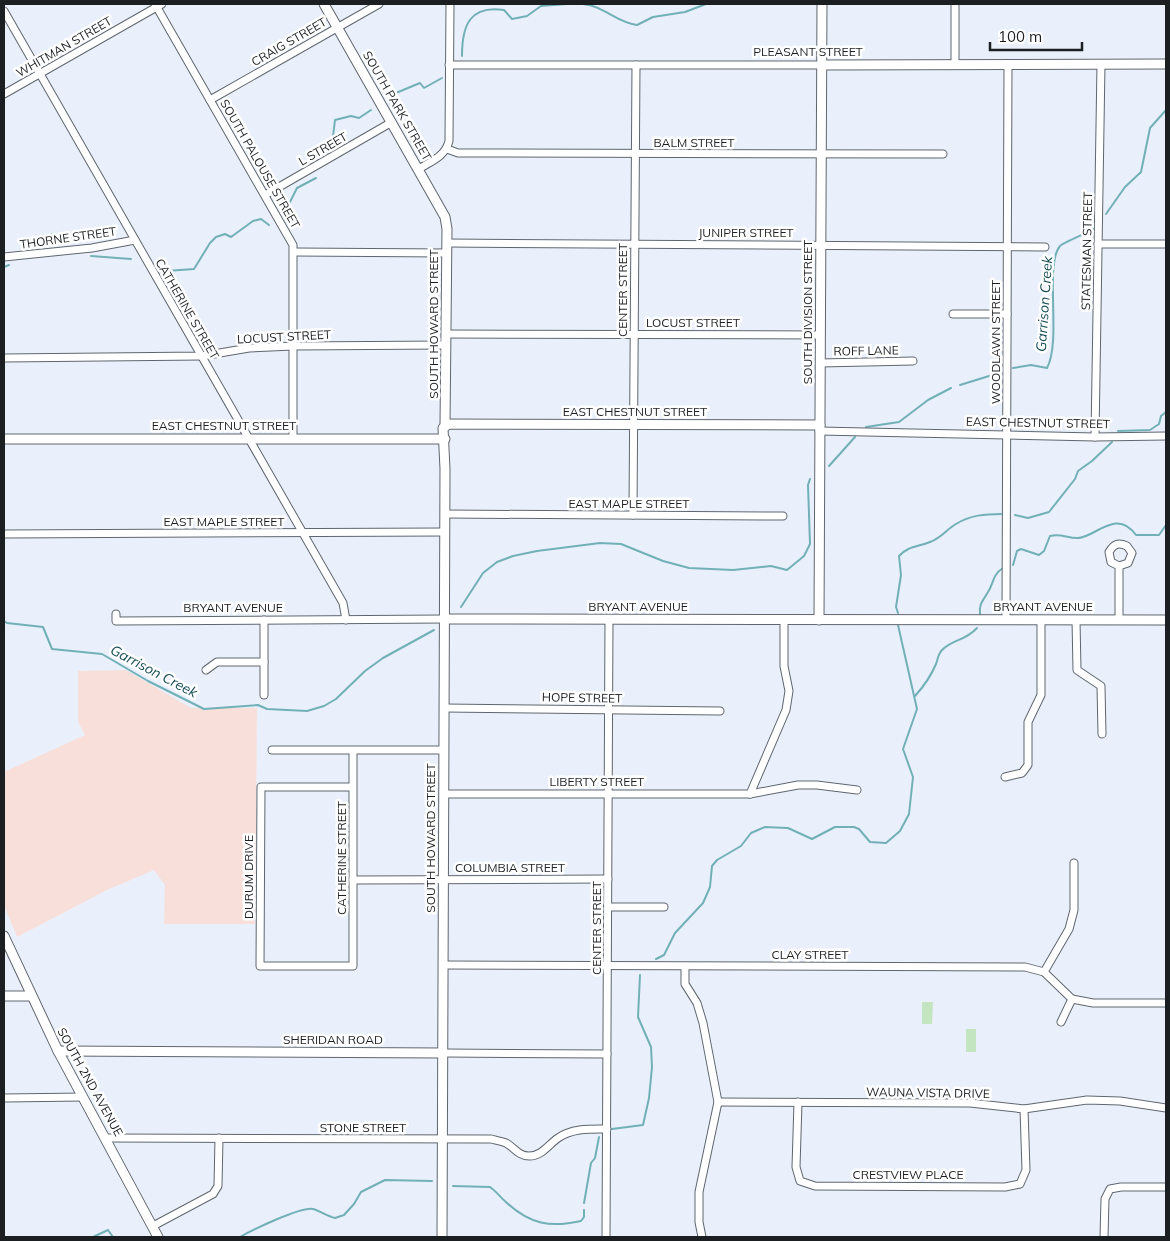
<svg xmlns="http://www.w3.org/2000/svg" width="1170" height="1241" font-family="Mulish,sans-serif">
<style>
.commercial{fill:#f9dfda}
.green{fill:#c3e5c0}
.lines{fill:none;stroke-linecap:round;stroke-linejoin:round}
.stream{stroke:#72b0b8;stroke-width:2}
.street-casing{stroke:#60666f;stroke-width:9}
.secondary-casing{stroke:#60666f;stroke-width:11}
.street{stroke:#fff;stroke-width:7}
.secondary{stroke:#fff;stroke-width:9}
.labels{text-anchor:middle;stroke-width:5;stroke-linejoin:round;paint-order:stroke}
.street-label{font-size:12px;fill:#1c1f22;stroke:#fff}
.water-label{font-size:14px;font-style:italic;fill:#164d54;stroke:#fff}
</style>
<rect width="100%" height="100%" fill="#e9f0fb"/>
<path class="commercial" d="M126 670 191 708H257L255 924H164L165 885 154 870 107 890 17 937 4 905V772L85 735 78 722V671Z"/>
<g class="green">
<path d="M922 1002H933L932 1024H922Z"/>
<rect x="966" y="1029" width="10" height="23"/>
</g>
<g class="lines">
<g class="stream">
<path d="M583 4C604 6 617 23 637 25L653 17 685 12 706 4"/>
<path d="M462 56C462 25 470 5 504 10L512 19 527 16 541 6 567 4"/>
<path d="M391 95 420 83 424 88 442 78"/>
<path d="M333 136 335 120 351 116 359 118 371 110"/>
<path d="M287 208 297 188 316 178"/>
<path d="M1106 214 1125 187 1141 172 1150 128 1166 110"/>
<path d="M22 245 28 239 41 240 53 234 78 240"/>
<path d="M91 256 131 259"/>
<path d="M4 267 9 265"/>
<path d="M166 271 194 269 210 243 216 237 225 234 231 237 253 221 261 219 269 225"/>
<path d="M1013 368 1031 365 1047 368C1062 340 1044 265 1060 246 1062 243 1087 233 1094 229"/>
<path d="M960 385 1002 372"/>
<path d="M866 427 899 422 928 400 951 388"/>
<path d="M1118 431 1150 430 1159 424 1161 416 1166 412"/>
<path d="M829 466 855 437"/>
<path d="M1015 515 1028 518 1049 512 1075 479 1078 471 1092 461 1112 442"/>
<path d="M1013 565 1017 551 1021 549 1039 555 1044 551 1050 536C1060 533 1067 538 1077 538 1094 539 1116 507 1136 535H1159L1166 525"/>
<path d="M461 607 483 573 497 562 513 556 537 551 600 543 621 544 663 561 689 568 733 570 771 566 787 570 804 556 810 544 808 485 810 479"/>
<path d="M898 613 896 607 901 575 899 556C908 546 918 547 930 542 941 538 947 529 956 524 970 515 986 514 1001 514"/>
<path d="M980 614C979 603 983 601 988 592 994 583 992 575 1003 568"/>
<path d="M4 621 7 623 43 627 52 649 102 654 148 681 204 709 258 705 267 709 307 711 324 706 336 699 365 671 383 658 434 630"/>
<path d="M915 696C924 686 931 676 936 664 938 659 938 654 942 650 954 638 964 642 977 628"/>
<path d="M656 959 664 955 675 933 703 903 710 887 712 866 717 860 741 846 751 833 765 827 788 828 812 839 835 827H854L859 829 870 842 886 843 900 831 909 814 913 777 903 749 917 709 898 625"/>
<path d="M612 1129 643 1125 649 1098 652 1067 651 1047 638 1017 640 975"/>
<path d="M453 1186 490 1187C496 1191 501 1198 507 1203 530 1224 550 1228 581 1221L584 1217V1210"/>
<path d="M584 1203 591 1163 595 1158 599 1137"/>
<path d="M93 1237 108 1230 113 1237"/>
<path d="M240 1237C252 1230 302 1206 313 1209 320 1211 327 1216 335 1218L344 1215 354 1204 361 1192 385 1180 432 1181"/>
</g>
<g class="street-casing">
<g id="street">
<path d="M155 4 293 245V439"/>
<path d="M4 11 343 603 346 620"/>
<path d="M955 64V4"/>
<path d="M449 65H822"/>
<path d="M4 94 162 4"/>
<path d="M210 100 379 4"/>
<path d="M447 149 458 153 943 154"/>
<path d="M419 169C431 161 445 157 449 141L450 4"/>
<path d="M265 195 392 122"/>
<path d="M447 243 1045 247"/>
<path d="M1098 244H1166"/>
<path d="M294 252 447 253"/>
<path d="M4 257 92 248 135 240"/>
<path d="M953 314H1007"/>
<path d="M446 334 820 335"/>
<path d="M4 358 202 356 249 348 293 346 446 345"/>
<path d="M820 363 913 361"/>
<path d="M819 431 1095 437 1166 436"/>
<path d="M1095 437 1101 64"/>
<path d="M445 514 783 516"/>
<path d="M633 515 636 65"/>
<path d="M4 534 445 532"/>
<path d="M116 614V621L444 619"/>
<path d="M264 620V695"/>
<path d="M1006 620 1008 64"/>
<path d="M1076 620 1077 670 1101 686 1102 734"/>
<path d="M1119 620V566L1128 563 1132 553 1127 546C1118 542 1114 544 1109 552L1111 562 1119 566"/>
<path d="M206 670 217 662H264"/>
<path d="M444 708 720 711"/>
<path d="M272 750H444"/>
<path d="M353 751V966H260L261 787H353"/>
<path d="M1005 777 1022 773 1028 765V722L1041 695V620"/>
<path d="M444 794H750L798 785H817L857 790"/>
<path d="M750 794 786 710 789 691 784 666V619"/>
<path d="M353 880 608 879"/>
<path d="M608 907H664"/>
<path d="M443 965 1025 967 1044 972 1072 999 1093 1003H1166"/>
<path d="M685 967V984L697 1003 703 1023 718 1102 699 1192V1222L702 1237"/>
<path d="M1044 972 1069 929 1074 910V863"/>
<path d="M1061 1022 1072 999"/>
<path d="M443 1053 607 1054"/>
<path d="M4 1098 83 1097"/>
<path d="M718 1102 970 1103 1024 1109 1087 1100 1120 1101 1166 1108"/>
<path d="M798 1102 796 1167 800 1181 815 1186 1005 1187 1020 1184 1026 1170 1024 1109"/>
<path d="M107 1138 491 1139C495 1140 501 1141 506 1143 514 1147 518 1156 529 1156 542 1156 548 1145 558 1138 572 1128 591 1129 607 1129"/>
<path d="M153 1226 213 1194 218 1186 219 1138"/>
<path d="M606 1237 609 619"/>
<path d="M1104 1237 1105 1199 1110 1189 1121 1187H1166"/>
</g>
</g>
<g class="secondary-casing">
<g id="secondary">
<path d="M324 4 445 217 447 229 445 425"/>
<path d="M822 65 1166 64"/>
<path d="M4 439H445"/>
<path d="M444 619 1166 620"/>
<path d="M819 620 822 4"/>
<path d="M4 936 58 1051 158 1237"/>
<path d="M4 996H31"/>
<path d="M58 1051 443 1053"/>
<path d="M442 1237 445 469 443 428 449 424 820 425"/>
</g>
</g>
<use href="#street" class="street"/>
<use href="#secondary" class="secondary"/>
</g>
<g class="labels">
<g class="street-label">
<text transform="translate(289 42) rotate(-30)" y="4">CRAIG STREET</text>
<text transform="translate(64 47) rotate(-30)" y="4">WHITMAN STREET</text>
<text x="808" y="56">PLEASANT STREET</text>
<text transform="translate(397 106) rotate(60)" y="4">SOUTH PARK STREET</text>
<text x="694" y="147">BALM STREET</text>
<text transform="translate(323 149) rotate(-30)" y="4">L STREET</text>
<text transform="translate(260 164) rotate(60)" y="4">SOUTH PALOUSE STREET</text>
<text x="746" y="237">JUNIPER STREET</text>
<text transform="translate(68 238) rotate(-8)" y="4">THORNE STREET</text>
<text transform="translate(1087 251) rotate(-89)" y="4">STATESMAN STREET</text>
<text transform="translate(623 290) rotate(-90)" y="4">CENTER STREET</text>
<text transform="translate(187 309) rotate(60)" y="4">CATHERINE STREET</text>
<text transform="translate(808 312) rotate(-90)" y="4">SOUTH DIVISION STREET</text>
<text x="693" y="327">LOCUST STREET</text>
<text transform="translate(434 324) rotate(-90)" y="4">SOUTH HOWARD STREET</text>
<text transform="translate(284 337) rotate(-3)" y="4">LOCUST STREET</text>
<text transform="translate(996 342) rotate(-90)" y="4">WOODLAWN STREET</text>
<text transform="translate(866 351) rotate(-1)" y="4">ROFF LANE</text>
<text x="635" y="416">EAST CHESTNUT STREET</text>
<text transform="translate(1038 423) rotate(1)" y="4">EAST CHESTNUT STREET</text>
<text x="224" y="430">EAST CHESTNUT STREET</text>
<text x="629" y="508">EAST MAPLE STREET</text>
<text x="224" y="526">EAST MAPLE STREET</text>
<text x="638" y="611">BRYANT AVENUE</text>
<text x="1043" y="611">BRYANT AVENUE</text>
<text x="233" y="612">BRYANT AVENUE</text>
<text transform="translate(582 698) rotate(1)" y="4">HOPE STREET</text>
<text x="597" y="786">LIBERTY STREET</text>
<text transform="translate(431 838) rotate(-90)" y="4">SOUTH HOWARD STREET</text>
<text transform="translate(342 858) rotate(-90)" y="4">CATHERINE STREET</text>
<text x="510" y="872">COLUMBIA STREET</text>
<text transform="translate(249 877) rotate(-90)" y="4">DURUM DRIVE</text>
<text transform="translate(597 928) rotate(-90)" y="4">CENTER STREET</text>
<text x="810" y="959">CLAY STREET</text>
<text x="333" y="1044">SHERIDAN ROAD</text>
<text transform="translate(90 1082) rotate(61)" y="4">SOUTH 2ND AVENUE</text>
<text transform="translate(928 1093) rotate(1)" y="4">WAUNA VISTA DRIVE</text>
<text x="363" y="1132">STONE STREET</text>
<text x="908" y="1179">CRESTVIEW PLACE</text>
</g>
<g class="water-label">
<text transform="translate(1044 304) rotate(-86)" y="5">Garrison Creek</text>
<text transform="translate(154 671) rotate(28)" y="5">Garrison Creek</text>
</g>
</g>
<rect width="1170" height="1241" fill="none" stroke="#1c1f22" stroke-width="10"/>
<path d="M990 42v8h92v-8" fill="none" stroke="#1c1f22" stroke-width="2.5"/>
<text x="998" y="42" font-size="15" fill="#1c1f22" stroke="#ffffff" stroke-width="4" paint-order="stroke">100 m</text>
</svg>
